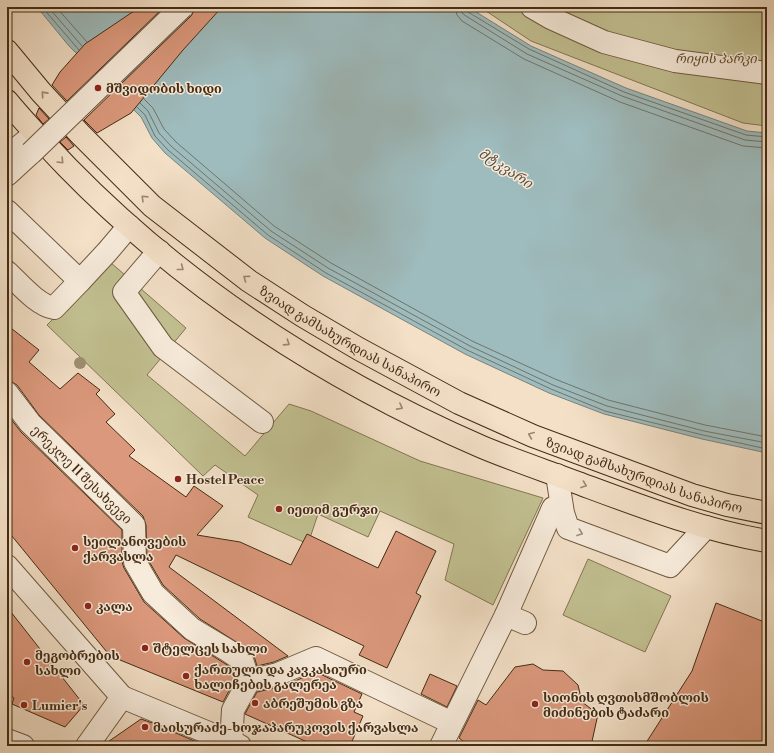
<svg xmlns="http://www.w3.org/2000/svg" width="774" height="753" font-family="'Libre Bodoni','Noto Serif Georgian',serif">
<style>
.green{fill:#c2c091;stroke:#837652}
.water{fill:#9ebbbd;stroke:#7a8279}
.lines{fill:none;stroke-linecap:round;stroke-linejoin:round}
.shore{stroke:#717468;stroke-width:1}
.building{fill:#db987c;stroke:#442c13}
.minor-casing{stroke:#705940;stroke-width:24}
.highway-casing{stroke:#442c13;stroke-width:24}
.minor{stroke:#f7ebdb;stroke-width:22}
.highway{stroke:#f3e0c7;stroke-width:22}
.minor-bridge-casing{stroke:#705940;stroke-width:24;stroke-linecap:butt}
.minor-bridge{stroke:#f7ebdb;stroke-width:22}
.tree{fill:#a08e72}
.oneway{stroke:#9c866d}
.oneway2{stroke:#9e8c77}
.poi-dot{fill:#8f2418;stroke:#f7ebdb;stroke-width:1.5}
.labels{text-anchor:middle;stroke-width:3;stroke-linejoin:round;paint-order:stroke}
.park-label{font-size:13px;font-style:italic;fill:#5d4a2c;stroke:#f7ebdb}
.poi-label{font-size:13px;font-weight:bold;fill:#442c13;stroke:#f7ebdb;text-anchor:start}
.street-label{font-size:13px;fill:#442c13;stroke:#f7ebdb}
.water-label{font-size:14px;font-style:italic;fill:#5a503e;stroke:#f7ebdb}
</style>
<rect width="100%" height="100%" fill="#f3e0c7"/>
<filter id="stains"><feTurbulence type="fractalNoise" baseFrequency=".005" numOctaves="4"/><feColorMatrix values="0 0 0 0 .2 0 0 0 0 .09 0 0 0 0 .02 0 0 0 .5 -.17"/></filter>
<radialGradient id="worn" r=".72"><stop offset=".6" stop-color="#630" stop-opacity="0"/><stop offset="1" stop-color="#630" stop-opacity=".3"/></radialGradient>
<g class="green">
<path d="M480 7H767V126L743 123 531 41Z"/>
<path d="M110 262 186 328 147 375 245 456 289 404 311 411 420 461 543 498 493 605 445 580 454 544 380 511 368 537 318 514 308 544 248 517 258 495 215 465 203 476 47 325Z"/>
<path d="M588 559 671 596 645 652 563 615Z"/>
</g>
<path class="water" d="M37 7H468L531 46 626 88 747 131 767 133V453L702 439 604 414 549 393 465 354 323 276 265 238 165 153 152 138 141 117 69 46Z"/>
<g class="lines">
<g class="shore">
<path d="M42 7 79 50"/>
<path d="M48 7 82 46"/>
<path d="M56 7 87 42"/>
<path d="M455 7 457 15 462 21 524 59 620 102 743 146 767 148"/>
<path d="M461 7 462 13 466 16 527 54 622 96 745 140 767 142"/>
<path d="M466 7 468 12 529 49 624 92 746 135 767 137"/>
<path d="M144 99 153 108 164 129 176 142 274 226 331 263 472 341 555 379 608 400 705 425 767 437"/>
<path d="M140 103 148 111 159 133 171 146 271 231 328 268 470 346 553 385 607 406 704 431 767 443"/>
<path d="M137 107 145 115 155 136 168 150 268 235 326 273 467 350 551 389 605 411 703 435 767 449"/>
</g>
</g>
<g class="building">
<path d="M140 7H164L67 101 52 85 60 72 85 44Z"/>
<path d="M194 7H222L183 50 131 113 97 133 84 120 191 16 194 11Z"/>
<path d="M39 108 49 119 43 124 36 115Z"/>
<path d="M66 137 74 146 68 150 60 142Z"/>
<path d="M7 325 39 350 29 362 60 389 78 373 100 390 96 394 115 414 106 422 135 450 129 456 186 497 194 486 223 506 197 535 240 542 291 565 307 534 378 568 396 531 436 551 416 593 421 596 387 668 359 655 364 646 176 555 169 567 288 656 274 662 257 666 254 656 249 650 200 619 163 585 147 558 146 525 143 516 39 415 17 385 12 382 7 381Z"/>
<path d="M7 414 21 432 122 530V562L124 568 144 602 184 638 232 668 235 680 223 702 120 660 106 651 7 530Z"/>
<path d="M716 603 767 623V746H644L692 671Z"/>
<path d="M7 607 84 705 65 727 12 704 14 698 7 694Z"/>
<path d="M533 664 543 670 563 671 578 685 582 702 598 714 591 746H469L459 738 478 700 486 705 515 667Z"/>
<path d="M316 672 362 694 354 712 363 716 350 746H316L245 714 257 692 283 686Z"/>
<path d="M430 674 457 686 447 707 421 694Z"/>
<path d="M141 719 155 724 206 746H102Z"/>
</g>
<g class="lines">
<g class="minor-casing">
<g id="minor">
<path d="M532 7 551 18 604 42 675 61 767 73"/>
<path d="M7 156 35 134"/>
<path d="M7 175 31 153"/>
<path d="M7 211 80 281 107 252 129 226"/>
<path d="M159 251 124 292 163 347 262 422"/>
<path d="M7 272C20 284 37 305 54 308L80 281"/>
<path id="s1" d="M7 393 30 423 134 525 135 562 153 593 192 629 227 650 242 660 249 681"/>
<path d="M557 475 563 513 568 528 670 566 706 527"/>
<path d="M7 566 122 697"/>
<path d="M506 615 525 623"/>
<path d="M7 740 23 746"/>
<path d="M231 743 233 710 249 681 278 674 316 658 452 723"/>
<path d="M87 746 122 697 240 746"/>
<path d="M441 746 506 615 553 508"/>
</g>
</g>
<g class="highway-casing">
<g id="highway">
<path id="s2" d="M7 51 41 92 80 134 152 206 249 281 303 316 359 349 459 403 533 436 692 495 727 505 767 513"/>
<path d="M7 101C26 124 46 145 67 167 184 287 328 380 482 447 513 460 546 471 578 483 640 506 702 530 767 541"/>
</g>
</g>
<use href="#minor" class="minor"/>
<use href="#highway" class="highway"/>
<g class="minor-bridge-casing">
<path id="minor-bridge" d="M31 153 182 7"/>
</g>
<use href="#minor-bridge" class="minor-bridge"/>
</g>
<circle class="tree" cx="80" cy="363" r="6"/>
<defs><path id="oneway-chevron" d="M-2-3.5L2.5 0L-2 3.5" fill="none" stroke-width="1.6" stroke-linecap="round" stroke-linejoin="round"/></defs>
<g class="oneway">
<use href="#oneway-chevron" transform="translate(44 94) rotate(-132)"/>
<use href="#oneway-chevron" transform="translate(61 161) rotate(46)"/>
<use href="#oneway-chevron" transform="translate(144 198) rotate(-136)"/>
<use href="#oneway-chevron" transform="translate(181 268) rotate(38)"/>
<use href="#oneway-chevron" transform="translate(246 278) rotate(-144)"/>
<use href="#oneway-chevron" transform="translate(287 343) rotate(33)"/>
<use href="#oneway-chevron" transform="translate(400 407) rotate(28)"/>
<use href="#oneway-chevron" transform="translate(531 435) rotate(-157)"/>
<use href="#oneway-chevron" transform="translate(584 485) rotate(20)"/>
</g>
<use class="oneway2" href="#oneway-chevron" transform="translate(580 533) rotate(20)"/>
<g class="poi-dot">
<circle cx="98" cy="88" r="4"/>
<circle cx="178" cy="479" r="4"/>
<circle cx="279" cy="509" r="4"/>
<circle cx="75" cy="548" r="4"/>
<circle cx="88" cy="606" r="4"/>
<circle cx="145" cy="648" r="4"/>
<circle cx="27" cy="662" r="4"/>
<circle cx="186" cy="676" r="4"/>
<circle cx="255" cy="703" r="4"/>
<circle cx="535" cy="704" r="4"/>
<circle cx="24" cy="705" r="4"/>
<circle cx="145" cy="727" r="4"/>
</g>
<g class="labels">
<g class="park-label">
<text x="716" y="63">რიყის პარკი</text>
</g>
<g class="poi-label">
<text x="106" y="93">მშვიდობის ხიდი</text>
<text x="186" y="484">Hostel Peace</text>
<text x="287" y="514">იეთიმ გურჯი</text>
<text x="83" y="546">სეილანოვების<tspan x="83" dy="15">ქარვასლა</tspan></text>
<text x="96" y="611">კალა</text>
<text x="153" y="653">შტელცეს სახლი</text>
<text x="35" y="660">მეგობრების<tspan x="35" dy="15">სახლი</tspan></text>
<text x="194" y="674">ქართული და კავკასიური<tspan x="194" dy="15">ხალიჩების გალერეა</tspan></text>
<text x="543" y="702">სიონის ღვთისმშობლის<tspan x="543" dy="15">მიძინების ტაძარი</tspan></text>
<text x="263" y="708">აბრეშუმის გზა</text>
<text x="32" y="710">Lumier's</text>
<text x="153" y="732">მაისურაძე-ხოჯაპარუკოვის ქარვასლა</text>
</g>
<g class="street-label">
<text dy="5" stroke="none"><textPath href="#s2" startOffset="453">ზვიად გამსახურდიას სანაპირო</textPath></text>
<text dy="5" stroke="none"><textPath href="#s1" startOffset="111">ერეკლე II შესახვევი</textPath></text>
<text dy="5" stroke="none"><textPath href="#s2" startOffset="777">ზვიად გამსახურდიას სანაპირო</textPath></text>
</g>
<g class="water-label">
<text transform="translate(506 168) rotate(33)" y="5">მტკვარი</text>
</g>
</g>
<rect width="774" height="753" fill="none" stroke="#f3e0c7" stroke-width="24"/>
<rect x="8" y="8" width="758" height="737" fill="none" stroke="#442c13" stroke-width="2"/>
<rect x="12" y="12" width="750" height="729" fill="none" stroke="#442c13"/>
<rect width="100%" height="100%" filter="url(#stains)"/>
<rect width="100%" height="100%" fill="url(#worn)"/>
</svg>
